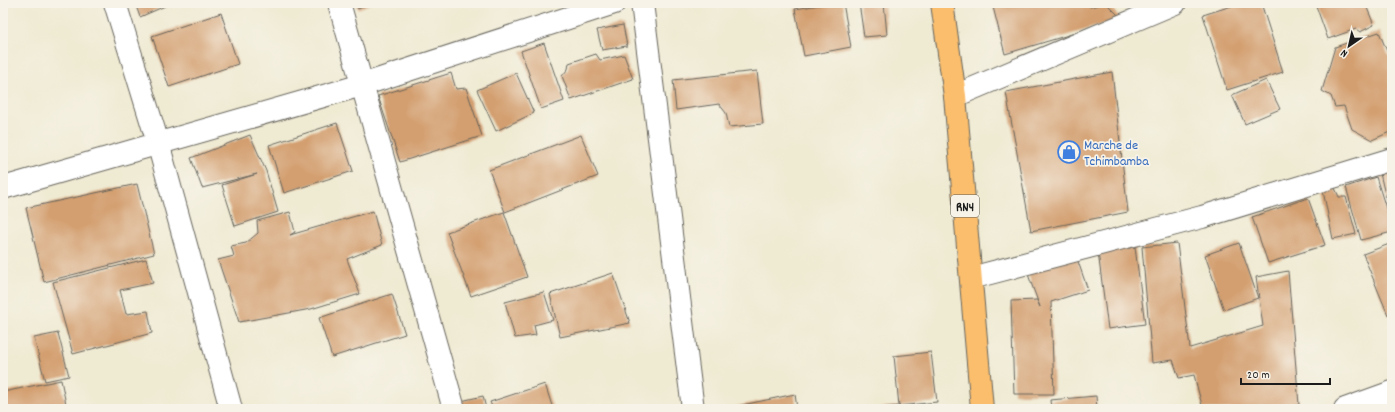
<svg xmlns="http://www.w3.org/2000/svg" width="1395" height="412" font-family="Dekko,sans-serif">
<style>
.building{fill:#d39f6f}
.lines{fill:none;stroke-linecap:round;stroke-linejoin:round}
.minor-casing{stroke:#66645c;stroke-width:24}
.highway-casing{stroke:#66645c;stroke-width:24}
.minor{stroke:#fff;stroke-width:22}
.highway{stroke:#fabe6d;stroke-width:22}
.labels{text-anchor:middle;stroke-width:3.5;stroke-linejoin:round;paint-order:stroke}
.shield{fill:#f7f3e8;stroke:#5e5c59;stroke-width:1}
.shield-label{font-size:13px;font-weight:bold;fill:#1c1c1c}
.shop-label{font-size:14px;fill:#366cbe;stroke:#f7f3e8;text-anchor:start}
</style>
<rect width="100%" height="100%" fill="#f7f3e8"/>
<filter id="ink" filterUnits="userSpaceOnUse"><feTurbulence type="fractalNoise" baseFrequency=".025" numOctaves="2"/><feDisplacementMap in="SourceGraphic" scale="8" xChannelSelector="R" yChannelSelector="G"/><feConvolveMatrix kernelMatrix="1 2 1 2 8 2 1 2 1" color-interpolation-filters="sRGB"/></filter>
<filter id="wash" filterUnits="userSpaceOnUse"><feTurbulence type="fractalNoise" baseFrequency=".012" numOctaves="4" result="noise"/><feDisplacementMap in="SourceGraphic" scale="16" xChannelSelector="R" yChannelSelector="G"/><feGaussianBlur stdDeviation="0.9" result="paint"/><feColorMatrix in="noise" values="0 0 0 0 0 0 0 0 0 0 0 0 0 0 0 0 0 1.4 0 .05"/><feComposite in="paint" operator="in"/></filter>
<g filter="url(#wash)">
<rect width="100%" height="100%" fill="#efead2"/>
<g id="blocks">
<g class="building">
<path d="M135 3H172L140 17Z"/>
<path d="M355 3H372L358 9Z"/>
<path d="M831 3H843L851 47 804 56 795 9Z"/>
<path d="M859 3H884L887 35 864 37Z"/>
<path d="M992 3H1087L1090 7 1106 3 1122 19 1005 54Z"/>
<path d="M1241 3H1261L1283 72 1227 90 1203 15Z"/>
<path d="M1315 3H1365L1374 25 1360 32 1356 29 1328 39Z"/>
<path d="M221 13 238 64 169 87 152 36Z"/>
<path d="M623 25 627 46 602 50 597 30Z"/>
<path d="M1379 32 1392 63V131L1372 140 1352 129 1344 106 1335 107 1331 96 1322 91 1335 47Z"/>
<path d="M544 43 564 101 541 109 521 51Z"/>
<path d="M596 54 600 60 624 55 633 79 571 100 562 76 568 69 569 63Z"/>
<path d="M757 71 763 124 729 127 726 113 719 104 676 110 673 80Z"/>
<path d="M1112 72 1128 212 1031 231 1006 92Z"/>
<path d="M451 73 456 89 466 88 482 136 400 162 378 96Z"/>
<path d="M516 73 534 113 496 131 477 90Z"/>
<path d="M1266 80 1280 109 1245 124 1232 95Z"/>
<path d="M337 123 353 171 284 193 269 145Z"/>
<path d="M250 135 266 171 278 212 235 226 222 185 257 174 202 188 191 158Z"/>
<path d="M581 135 598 176 505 212 489 170Z"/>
<path d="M1392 166V198L1386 199 1379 169Z"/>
<path d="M1376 177 1391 224H1392V232L1361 240 1346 187Z"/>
<path d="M137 184 154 254 44 282 26 208Z"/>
<path d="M1322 186H1334L1339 197H1346L1356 234 1333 239Z"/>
<path d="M1308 198 1325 245 1268 263 1252 217Z"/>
<path d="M373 211 382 245 347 259 360 294 311 309 239 322 218 260 234 256 231 246 246 243 258 233 257 221 290 212 295 232 290 235Z"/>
<path d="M504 212 527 277 471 296 447 232Z"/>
<path d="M1177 243 1190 348 1263 326 1256 277 1288 271 1299 405 1262 409H1203L1194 375 1179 378 1173 360 1152 363 1142 247Z"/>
<path d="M1239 243 1258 298 1224 310 1205 255Z"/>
<path d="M1392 243V314L1388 315 1363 254Z"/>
<path d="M1135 247 1145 324 1108 329 1098 252Z"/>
<path d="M1075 253 1088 290 1051 302 1054 394H1014L1011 301 1037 300 1040 307 1026 269Z"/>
<path d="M146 259 153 283 120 290 126 314 148 311 152 333 73 354 53 282Z"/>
<path d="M613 273 630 323 560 337 550 294Z"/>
<path d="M544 292 553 320 534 325 536 335 515 338 505 302Z"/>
<path d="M392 294 405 334 332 357 319 318Z"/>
<path d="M58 333 69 376 45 381 34 338Z"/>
<path d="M931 352 937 402 899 406V409H871L899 406 894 356Z"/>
<path d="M61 380 67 409H3V392Z"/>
<path d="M545 384 553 409H493L490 402Z"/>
<path d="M795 394 797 409H729L728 408Z"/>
<path d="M483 396 486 409H463L461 401Z"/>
<path d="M1096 396 1097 409H1051L1050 400Z"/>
<path d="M1043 406V409H1017V408Z"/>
</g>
</g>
</g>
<g filter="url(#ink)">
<use href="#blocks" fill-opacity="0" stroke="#66645c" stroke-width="1"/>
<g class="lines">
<g class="minor-casing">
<g id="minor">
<path d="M115 3 158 143 231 409"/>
<path d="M339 3 454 409"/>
<path d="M642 3 693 409"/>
<path d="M955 96 1175 3"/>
<path d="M3 188 362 85 614 3"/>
<path d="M971 278 1202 217 1392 159"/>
<path d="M1345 409 1392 392"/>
</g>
</g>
<g class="highway-casing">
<path id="highway" d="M942 3 955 96 982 409"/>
</g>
<use href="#minor" class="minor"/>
<use href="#highway" class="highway"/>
</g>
</g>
<defs>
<g id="shop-ring" transform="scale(1.15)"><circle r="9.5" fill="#f7f3e8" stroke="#3f7fe0" stroke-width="1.5"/><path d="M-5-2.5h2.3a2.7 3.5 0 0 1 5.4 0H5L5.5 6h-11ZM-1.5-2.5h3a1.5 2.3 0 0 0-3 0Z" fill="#3f7fe0"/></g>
</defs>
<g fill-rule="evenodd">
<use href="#shop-ring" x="1069" y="152"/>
</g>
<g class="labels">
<rect class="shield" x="951" y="195" width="28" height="22" rx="3"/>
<g class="shield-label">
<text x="965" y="211">RN4</text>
</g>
<g class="shop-label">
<text x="1084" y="149">Marche de<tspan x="1084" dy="16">Tchimbamba</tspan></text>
</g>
</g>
<rect width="1395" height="412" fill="none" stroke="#f7f3e8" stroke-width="16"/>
<g transform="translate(1349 46) rotate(214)" stroke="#f7f3e8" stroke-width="3" paint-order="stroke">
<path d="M0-3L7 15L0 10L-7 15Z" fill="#1c1c1c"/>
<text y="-6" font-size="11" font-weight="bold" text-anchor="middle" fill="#1c1c1c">N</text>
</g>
<path d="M1241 378v6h89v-6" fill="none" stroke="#1c1c1c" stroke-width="2"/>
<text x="1247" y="378" font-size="12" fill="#1c1c1c" stroke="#f7f3e8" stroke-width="3" paint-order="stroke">20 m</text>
</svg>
